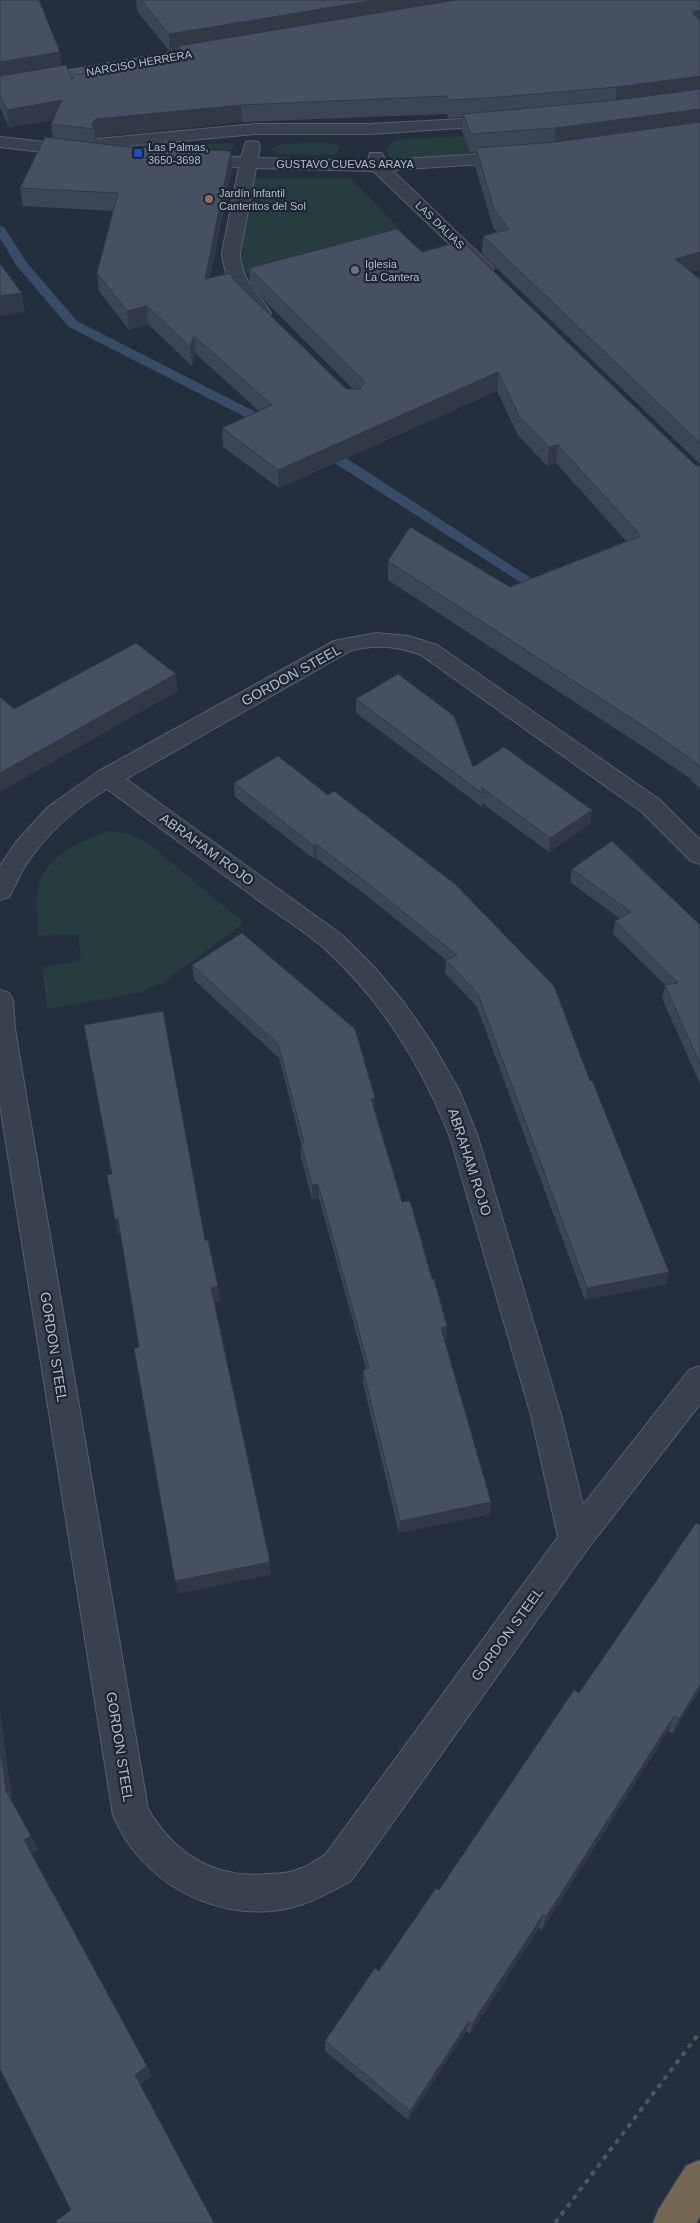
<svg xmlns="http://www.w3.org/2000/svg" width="700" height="2223" font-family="Helvetica,sans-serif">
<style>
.green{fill:#263c3f}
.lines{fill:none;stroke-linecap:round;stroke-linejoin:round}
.stream{fill:#394c67;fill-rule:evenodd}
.street-casing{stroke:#565f6c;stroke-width:2}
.secondary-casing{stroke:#565f6c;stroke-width:2}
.highway-casing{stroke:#434c59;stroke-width:2}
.path{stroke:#44595c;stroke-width:4;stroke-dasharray:5 5;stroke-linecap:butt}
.street{fill:#38414e;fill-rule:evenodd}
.secondary{fill:#465061;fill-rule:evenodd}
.highway{fill:#746855;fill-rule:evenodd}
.wall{fill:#3b4654}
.shaded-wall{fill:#303945}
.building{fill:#455162;stroke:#303945}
.transit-dot{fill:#1a4fb4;stroke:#1d2633;stroke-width:2}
.education-dot{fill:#8d6e63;stroke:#1d2633;stroke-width:2}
.worship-dot{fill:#6b7280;stroke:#1d2633;stroke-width:2}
.labels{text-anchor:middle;stroke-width:4.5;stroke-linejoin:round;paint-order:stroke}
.far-street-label{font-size:11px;fill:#b4bcc9;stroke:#1d2633}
.far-poi-label{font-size:11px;fill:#b4bcc9;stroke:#1d2633;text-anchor:start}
.street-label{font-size:14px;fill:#b4bcc9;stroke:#1d2633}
</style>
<rect width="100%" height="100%" fill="#242f3e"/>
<g class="green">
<path d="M527 133 583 145 398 161 390 158 385 151 394 141 407 139Z"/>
<path d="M324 142 339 146 338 153 332 155 278 154 271 149 281 144Z"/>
<path d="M229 143 235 145 231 150 129 148Z"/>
<path d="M255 178H351L407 237 243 274 242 244Z"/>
<path d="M110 831 129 834 148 843 244 923 164 982 138 993 47 1009 42 967 81 961 78 934 38 936C38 920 35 900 39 885 47 855 82 839 110 831Z"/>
</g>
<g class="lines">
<g class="stream">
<path d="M0 226 4 227 27 263 77 321 275 422 277 425 275 428H267L69 327 16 265 0 238Z"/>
<path d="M319 446 343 456 554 593 552 596H542L333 462 314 453 313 450Z"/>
</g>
<g class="street-casing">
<g id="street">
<path d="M500 117 506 119 508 122 506 125 370 134H255L84 150 82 155 76 156 0 147V137L54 143 255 124H370Z"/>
<path d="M252 141 258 142 260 146 258 158 368 161 370 153H382L385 160 513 152 519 153 521 157 519 161 513 162 392 170 494 268 491 272H479L373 171 256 168 240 253C242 283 256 290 271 313L269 317C243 323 223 274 222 253L239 167 196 166 190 165 188 161 190 157 196 156 241 157 246 142Z"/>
<path d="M376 633 408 636 437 645 660 800 700 840V864L691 861 642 812 421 655C398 646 374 644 350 651L126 779 342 935 375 968 405 1004 432 1043 460 1092 478 1137 561 1415 583 1505 689 1370 700 1366V1404L586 1551 351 1881C328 1893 306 1906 280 1910 210 1920 140 1880 113 1815L0 1105V990L9 993 13 1000 15 1029 28 1107 148 1809C175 1854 214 1879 268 1874 279 1874 291 1873 302 1868 310 1865 317 1859 325 1855L558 1537 531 1415 450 1137C422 1066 382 1001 325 949 303 930 277 914 254 897 205 861 156 825 107 789 75 808 46 834 25 866 19 876 15 887 9 897L0 900V866L16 842 48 807 99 771 334 641Z"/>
</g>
</g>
<g class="secondary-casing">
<path id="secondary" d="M216 45 222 47 224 50 222 53 0 92V82Z"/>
</g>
<g class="highway-casing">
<path id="highway" d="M700 2160V2216L696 2223H653L659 2209 686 2166Z"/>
</g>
<path class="path" d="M555 2223 700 2032"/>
<use href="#street" class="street"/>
<use href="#secondary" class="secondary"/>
<use href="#highway" class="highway"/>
</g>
<g class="wall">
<path d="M0 0 62 66 72 80 179 58V50L170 52 137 11 136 0H700L691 272 700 279V464L482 254 483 236 497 232 493 227 475 166 476 152H470L462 131 463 117 448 118 447 114 242 122 98 137 95 141 96 143 127 147 231 151 232 169 210 278 235 281 346 389H353L250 286 249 268 422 252 695 465 700 466V789L688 777 645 748 388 580V561L510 587 626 541 556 463 547 466 518 435 497 391 279 488 223 447 222 428 259 411 196 354 192 366 148 324 129 330 99 291 97 273 113 211 23 206 20 188 53 138 51 124 53 120 9 127 0 108Z"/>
<path d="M356 699 473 767 592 810 590 824 549 852 482 803V807L356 713Z"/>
<path d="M278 756 590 1081 669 1272 666 1284 585 1300 477 1007 445 973 446 960 371 899 316 858 314 859 235 797 234 783Z"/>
<path d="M572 869 700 925V1084L662 998 665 985 613 934 615 921 619 918 570 882Z"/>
<path d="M192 965 375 1110 402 1202 432 1279 447 1326 446 1340H444L490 1514 399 1533 363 1383V1370L366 1369 319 1198 312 1199 301 1157V1143L279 1058 194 980Z"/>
<path d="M700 1690 672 1734 668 1731 542 1930 539 1928 470 2034 466 2031 408 2120 325 2051V2041L439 1890 579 1693Z"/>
</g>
<g class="shaded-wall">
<path d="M375 0H477L178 46 179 50 170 52 169 34Z"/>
<path d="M700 10V27L692 12Z"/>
<path d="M60 52 62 70 0 80V62Z"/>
<path d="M700 76V93L615 104 617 87Z"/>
<path d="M62 100 64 118 9 127 7 110Z"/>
<path d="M241 105 242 122 98 137 95 141 94 129 92 124 96 119Z"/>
<path d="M700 109V127L554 146 555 128Z"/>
<path d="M231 151 232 169 206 297 205 279Z"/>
<path d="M700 252V270L672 277 675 259Z"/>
<path d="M22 293 25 312 0 316V296Z"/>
<path d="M147 306 148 324 129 330 127 311Z"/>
<path d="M194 336 196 354 192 366 190 347Z"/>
<path d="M498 372 497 391 279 488 278 470Z"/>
<path d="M558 445 556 463 547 466 549 447Z"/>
<path d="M176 674 178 691 0 792V773Z"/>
<path d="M592 810 590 824 549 852 550 838Z"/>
<path d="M316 844V858L314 859V846Z"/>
<path d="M375 1098 374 1112 371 1099Z"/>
<path d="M318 1184 319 1198 312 1199V1185Z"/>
<path d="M115 1219H118L121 1234 118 1235Z"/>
<path d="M669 1272 666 1284 585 1300 587 1288Z"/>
<path d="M218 1286 220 1301 212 1303 211 1288Z"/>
<path d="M447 1326 446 1340 440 1341 441 1328Z"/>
<path d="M491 1502 490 1514 399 1533 400 1521Z"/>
<path d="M270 1562 271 1575 178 1594 175 1581Z"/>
<path d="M700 1685V1690L672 1734 679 1719Z"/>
<path d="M0 1709 13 1806 6 1791 0 1746Z"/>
<path d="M674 1716 668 1731 542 1930 546 1917Z"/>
<path d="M31 1836 38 1850 31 1854 24 1840Z"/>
<path d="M543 1915 539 1928 470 2034 472 2024Z"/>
<path d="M469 2021 466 2031 408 2120 410 2111Z"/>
<path d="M147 2066 152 2076 139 2085 135 2075Z"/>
</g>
<g class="building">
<path d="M0 0H39L60 52 0 62Z"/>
<path d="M141 0H375L169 34Z"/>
<path d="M455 0H700V10L692 12 700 21V76L617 87 490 98 449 100 447 96 241 105 96 119 92 124 94 129 51 124 62 100 7 110 0 96V76L66 65 72 80 74 75 187 57 178 46Z"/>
<path d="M700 89V109L555 128 471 134 463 114 617 100Z"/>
<path d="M700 122V252L675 259 700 279V443L483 236 509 229 494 209 476 148 556 142Z"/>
<path d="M45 137 127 147 231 151 205 279 230 273 235 281 346 389H360L365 382 249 268 397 229 422 252 462 241 695 465 700 466V767L691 759 648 729 388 561 410 527 510 587 641 536 558 445 549 447 519 416 498 372 278 470 222 428 272 405 194 336 190 347 147 306 127 311 97 273 118 193 20 188Z"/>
<path d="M0 264 22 293 0 296Z"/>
<path d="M136 643 176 674 0 773V697L14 709Z"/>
<path d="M398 674 454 716 473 767 504 747 592 810 550 838 481 787 483 794 356 699Z"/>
<path d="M278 756 328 795 334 791 455 884 554 986 590 1081 592 1080 669 1272 587 1288 478 994 446 960 457 955 371 886 316 844 314 846 234 783Z"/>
<path d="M612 841 700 925V1064L665 985 678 983 615 921 631 912 572 869Z"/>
<path d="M242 933 355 1029 375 1098 371 1099 402 1202 410 1201 432 1279H434L447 1326 441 1328 491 1502 400 1521 363 1370 369 1368 318 1184 312 1185 301 1143 304 1142 278 1044 192 965Z"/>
<path d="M163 1011 205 1240H208L218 1286 211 1288 270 1562 175 1581 134 1348 139 1347 118 1219H115L107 1175 112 1174 84 1025Z"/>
<path d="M696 1523 700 1525V1685L679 1719 674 1716 546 1917 543 1915 472 2024 469 2021 410 2111 325 2041 375 1968 379 1971 436 1888 439 1890 574 1690 579 1693Z"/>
<path d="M0 1746 6 1791 31 1836 24 1840 147 2066 135 2075 214 2223H57L56 2221 71 2210 0 2069Z"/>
</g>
<rect class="transit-dot" x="133" y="148" width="10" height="10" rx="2.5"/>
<circle class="education-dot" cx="209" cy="199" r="5"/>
<circle class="worship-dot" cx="355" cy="270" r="5"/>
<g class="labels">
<g class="far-street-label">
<text transform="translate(139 63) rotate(-10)" y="4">NARCISO HERRERA</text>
<text x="345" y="168">GUSTAVO CUEVAS ARAYA</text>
<text transform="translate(440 225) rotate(44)" y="4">LAS DALIAS</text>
</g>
<g class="far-poi-label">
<text x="148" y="151">Las Palmas,<tspan x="148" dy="13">3650-3698</tspan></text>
<text x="219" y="197">Jardín Infantil<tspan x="219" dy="13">Canteritos del Sol</tspan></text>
<text x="365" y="268">Iglesia<tspan x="365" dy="13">La Cantera</tspan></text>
</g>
<g class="street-label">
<text transform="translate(291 675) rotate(-29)" y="5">GORDON STEEL</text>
<text transform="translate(207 849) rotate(36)" y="5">ABRAHAM ROJO</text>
<text transform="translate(470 1162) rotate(72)" y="5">ABRAHAM ROJO</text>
<text transform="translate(54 1347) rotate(81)" y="5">GORDON STEEL</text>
<text transform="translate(507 1634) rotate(-54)" y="5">GORDON STEEL</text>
<text transform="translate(120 1747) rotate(81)" y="5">GORDON STEEL</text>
</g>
</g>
</svg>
